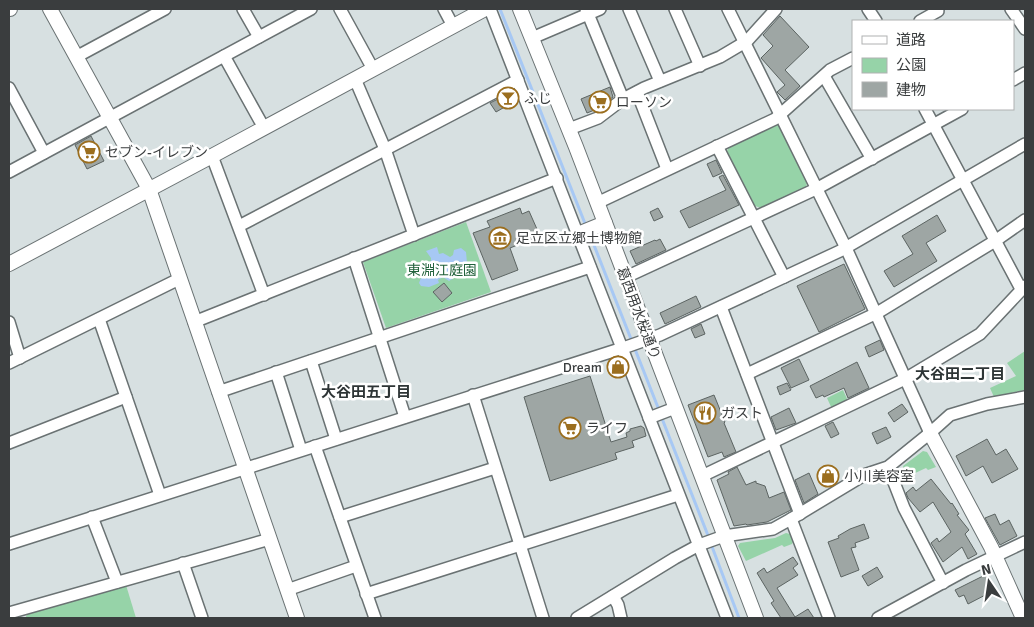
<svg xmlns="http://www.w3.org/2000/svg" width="1034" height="627" font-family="Signika,'Noto Sans JP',sans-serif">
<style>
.green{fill:#96d3a8}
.water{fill:#a7c8f4}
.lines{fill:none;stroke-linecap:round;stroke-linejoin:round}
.stream{stroke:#a7c8f4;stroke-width:3}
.building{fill:#9ea6a4;stroke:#5c6462}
.minor-casing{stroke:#6a7273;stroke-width:14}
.tertiary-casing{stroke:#6a7273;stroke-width:16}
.minor{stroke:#fff;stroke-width:11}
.tertiary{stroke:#fff;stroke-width:14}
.labels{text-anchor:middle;stroke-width:5;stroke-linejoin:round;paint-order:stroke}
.poi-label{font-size:14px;fill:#3a3d3e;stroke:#fff;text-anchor:start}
.park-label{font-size:14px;fill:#21613b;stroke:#fff}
.street-label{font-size:14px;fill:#3a3d3e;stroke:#fff}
.neighbourhood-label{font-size:15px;font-weight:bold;fill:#2e3536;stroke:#fff}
</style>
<rect width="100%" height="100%" fill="#d7e0e1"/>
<g class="green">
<path d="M778 124 807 183 806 187 761 208 755 206 727 151 729 147Z"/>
<path d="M466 222 491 292 386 328 363 262Z"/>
<path d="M1025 351V390L994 397 990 388 1016 376 1007 363Z"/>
<path d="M843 390 848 401 832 409 827 398Z"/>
<path d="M923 451 927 452 936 467 928 470 926 468 913 474 914 477 906 479 903 466Z"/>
<path d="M786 533 790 534 793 542 792 544 784 547 782 545 746 561 738 546 740 543 775 538Z"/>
<path d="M126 585 136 618 26 617 27 614Z"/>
</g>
<path class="water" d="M437 247 439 254 443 253 450 257 453 255 454 250 461 248 466 252 467 263 459 266 460 274 449 281 443 277 438 280 439 283 429 287 421 286 419 283 423 273 421 267 431 261V258L426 251Z"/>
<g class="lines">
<g class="stream">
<path d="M500 9 586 226"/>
<path d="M590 235 659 410"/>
<path d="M661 416 709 538"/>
<path d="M711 544 739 618"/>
</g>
</g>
<g class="building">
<path d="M780 16 809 47 785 70 800 86 785 100 777 92 785 85 761 58 773 46 763 35Z"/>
<path d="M610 87 613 97 597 109 587 113 581 99Z"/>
<path d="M514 91 517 100 496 112 490 103Z"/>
<path d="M91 136 104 161 87 169 75 145Z"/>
<path d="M716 160 722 173 713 177 707 164Z"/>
<path d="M723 175 739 205 689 228 680 211 726 190 719 177Z"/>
<path d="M520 208 522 214 529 211 540 236 510 248 518 270 492 280 473 233 490 227 487 221Z"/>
<path d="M658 208 663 217 654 221 650 212Z"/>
<path d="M937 215 946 231 926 243 937 261 894 287 884 271 913 254 902 236Z"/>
<path d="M660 239 666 250 636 264 630 251 655 240 656 241Z"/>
<path d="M844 264 865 309 819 332 797 286Z"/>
<path d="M444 283 452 293 442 302 433 292Z"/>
<path d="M696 296 701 307 665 324 660 313Z"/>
<path d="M701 324 705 334 695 338 691 329Z"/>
<path d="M880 340 884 350 869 357 865 347Z"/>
<path d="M799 359 809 380 791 388 781 368Z"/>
<path d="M618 361 623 372 614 376 610 365Z"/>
<path d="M857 362 869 388 848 398 844 388 824 397 823 395 816 398 810 386Z"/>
<path d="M590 376 611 442 627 437 626 433 630 431V429L641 426 644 428 646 436 632 441 634 447 615 453 617 459 550 481 524 397Z"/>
<path d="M787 383 791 390 780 395 777 387Z"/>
<path d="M714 395 725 422 724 423 736 452 724 457 722 452 708 457 688 405Z"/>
<path d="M902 404 908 412 894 422 888 413Z"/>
<path d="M789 408 796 423 776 430 771 417Z"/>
<path d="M833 422 839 434 831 438 825 426Z"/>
<path d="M886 427 891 437 877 444 872 433Z"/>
<path d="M987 439 996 455 1006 449 1018 469 992 483 983 466 966 476 956 456Z"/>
<path d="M737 467 746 485 756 481V483L765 486 769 498 784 492 791 510 767 522 747 525 746 524 734 526 717 480 729 474 728 472Z"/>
<path d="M809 473 818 494 804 503 795 480Z"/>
<path d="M931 479 951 504 952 503 959 514 957 515 969 530 965 534 977 554 968 559 962 547 943 562 931 543 937 538 939 542 951 532 933 502 920 512 908 498 906 493 913 487 916 491Z"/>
<path d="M995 514 1000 525 1009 520 1017 536 1000 545 985 518Z"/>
<path d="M864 524 869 538 855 543 856 547 851 548 859 570 841 577 828 542 839 538 838 536 850 529Z"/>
<path d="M793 557 798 564 793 568 798 575 777 588 795 617 808 609 814 618H781L771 603 774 601 757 573 764 568 767 573Z"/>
<path d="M877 567 883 577 868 586 862 576Z"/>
<path d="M987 574 995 590 968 604 964 595 959 597 955 590Z"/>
</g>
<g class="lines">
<g class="minor-casing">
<g id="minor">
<path d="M243 9 259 37"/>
<path d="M340 9 373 69"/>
<path d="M444 9 453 26"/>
<path d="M490 9 727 618"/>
<path d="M586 9 623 99"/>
<path d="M629 9 660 81"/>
<path d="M675 9 700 66"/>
<path d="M728 9 846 248 930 433"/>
<path d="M868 9 876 21"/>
<path d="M1011 9 1025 29"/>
<path d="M920 21 938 11"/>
<path d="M532 38 600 9"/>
<path d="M224 56 264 128"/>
<path d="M76 57 165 9"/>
<path d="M824 76 872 159"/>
<path d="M355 79 385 149 414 235"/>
<path d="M1013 80 1025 73"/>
<path d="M9 88 44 153"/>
<path d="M637 92 667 169"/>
<path d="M925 109 1021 289"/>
<path d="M569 129 598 118 623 99 644 88 720 57 747 41 776 9"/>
<path d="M717 146 784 277"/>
<path d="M212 156 264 295"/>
<path d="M9 172 311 9"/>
<path d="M597 203 775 119 830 70 853 58"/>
<path d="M239 226 518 80"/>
<path d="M354 258 405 417"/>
<path d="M626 277 816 189 962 109"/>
<path d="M721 307 800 514"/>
<path d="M99 319 160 495"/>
<path d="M9 322 20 358"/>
<path d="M194 322 557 178"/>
<path d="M311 361 336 439"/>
<path d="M9 363 179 279"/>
<path d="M276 372 301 450"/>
<path d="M747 374 877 313 995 241 1025 220"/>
<path d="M218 392 590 267"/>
<path d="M473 395 543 618"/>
<path d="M649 418 675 408"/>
<path d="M9 443 126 397"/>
<path d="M315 446 375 618"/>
<path d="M888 467 904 508 943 583"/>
<path d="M702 476 905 379 980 334 1025 286"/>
<path d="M92 517 117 582"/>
<path d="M340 517 495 468"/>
<path d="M791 519 829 618"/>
<path d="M9 544 626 347 660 335 840 251 1025 144"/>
<path d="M183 563 202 618"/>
<path d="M287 590 356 566"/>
<path d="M366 594 678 495"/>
<path d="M613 596 618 605 621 618"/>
<path d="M9 613 270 539"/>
<path d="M577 618 675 558 699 545 724 536 773 529 791 519 864 475 888 467 930 433 950 415 987 404 1025 397"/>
<path d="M878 618 966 570 1025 542"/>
</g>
</g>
<g class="tertiary-casing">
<g id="tertiary">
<path d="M9 9H10"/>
<path d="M50 9 149 189 297 618"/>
<path d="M520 9 576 147 756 618"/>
<path d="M578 234 605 223"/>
<path d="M9 264 212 156 485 9"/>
<path d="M930 433 991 547 1023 618"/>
</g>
</g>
<use href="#minor" class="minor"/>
<use href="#tertiary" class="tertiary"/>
</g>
<defs>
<g id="bar-ring" transform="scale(1.125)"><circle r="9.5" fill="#fff" stroke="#9b6e1e" stroke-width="1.5"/><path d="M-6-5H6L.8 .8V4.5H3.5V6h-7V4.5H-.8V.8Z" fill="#9b6e1e"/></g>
<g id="supermarket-ring" transform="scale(1.125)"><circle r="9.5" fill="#fff" stroke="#9b6e1e" stroke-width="1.5"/><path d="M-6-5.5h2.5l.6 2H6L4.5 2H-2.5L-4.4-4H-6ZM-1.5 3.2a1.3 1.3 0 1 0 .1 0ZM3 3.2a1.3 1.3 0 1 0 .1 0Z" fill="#9b6e1e"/></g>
<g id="museum-ring" transform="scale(1.125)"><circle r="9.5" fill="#fff" stroke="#9b6e1e" stroke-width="1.5"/><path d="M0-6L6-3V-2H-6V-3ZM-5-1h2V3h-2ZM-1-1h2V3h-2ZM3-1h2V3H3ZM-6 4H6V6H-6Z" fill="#9b6e1e"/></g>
<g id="shop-ring" transform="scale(1.125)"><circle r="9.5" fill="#fff" stroke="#9b6e1e" stroke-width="1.5"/><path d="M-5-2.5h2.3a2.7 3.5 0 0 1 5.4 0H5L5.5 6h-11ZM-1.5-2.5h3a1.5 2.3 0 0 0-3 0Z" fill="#9b6e1e"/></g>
<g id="restaurant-ring" transform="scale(1.125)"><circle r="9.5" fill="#fff" stroke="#9b6e1e" stroke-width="1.5"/><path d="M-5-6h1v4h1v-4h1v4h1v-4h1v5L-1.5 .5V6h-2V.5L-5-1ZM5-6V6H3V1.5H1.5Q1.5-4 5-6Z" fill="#9b6e1e"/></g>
</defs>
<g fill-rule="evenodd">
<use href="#bar-ring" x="508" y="98"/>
<use href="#supermarket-ring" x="600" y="102"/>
<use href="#supermarket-ring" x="89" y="152"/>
<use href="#museum-ring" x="500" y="238"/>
<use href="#shop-ring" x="618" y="367"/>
<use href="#restaurant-ring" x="705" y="413"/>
<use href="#supermarket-ring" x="570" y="428"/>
<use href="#shop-ring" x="828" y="476"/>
</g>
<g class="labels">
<g class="poi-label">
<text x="524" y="103">ふじ</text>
<text x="616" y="107">ローソン</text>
<text x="105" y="157">セブン-イレブン</text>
<text x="516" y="243">足立区立郷土博物館</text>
<text x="602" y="372" text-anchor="end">Dream</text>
<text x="721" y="418">ガスト</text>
<text x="586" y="433">ライフ</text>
<text x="844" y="481">小川美容室</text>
</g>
<g class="park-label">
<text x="442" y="275">東淵江庭園</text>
</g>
<g class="street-label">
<text transform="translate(639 313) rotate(69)" y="5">葛西用水桜通り</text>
</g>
<g class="neighbourhood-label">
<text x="960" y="379">大谷田二丁目</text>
<text x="366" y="397">大谷田五丁目</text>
</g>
</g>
<rect width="1034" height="627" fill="none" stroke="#3a3d3e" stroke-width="20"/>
<rect x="852" y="20" width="162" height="90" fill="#ffffff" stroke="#b0b1b2"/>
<rect x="862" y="36" width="25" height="8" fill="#ffffff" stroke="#b0b1b2"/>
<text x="896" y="45" font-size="15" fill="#3a3d3e">道路</text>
<rect x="862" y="58" width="25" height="15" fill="#96d3a8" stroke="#b0b1b2"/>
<text x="896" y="70" font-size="15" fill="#3a3d3e">公園</text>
<rect x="862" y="82" width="25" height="15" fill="#9ea6a4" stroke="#b0b1b2"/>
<text x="896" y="95" font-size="15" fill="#3a3d3e">建物</text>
<g transform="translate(989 582) rotate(347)" stroke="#ffffff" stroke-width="4" paint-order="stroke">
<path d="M0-4L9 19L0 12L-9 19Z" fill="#3a3d3e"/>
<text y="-8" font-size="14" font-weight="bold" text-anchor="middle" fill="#3a3d3e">N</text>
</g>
</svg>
